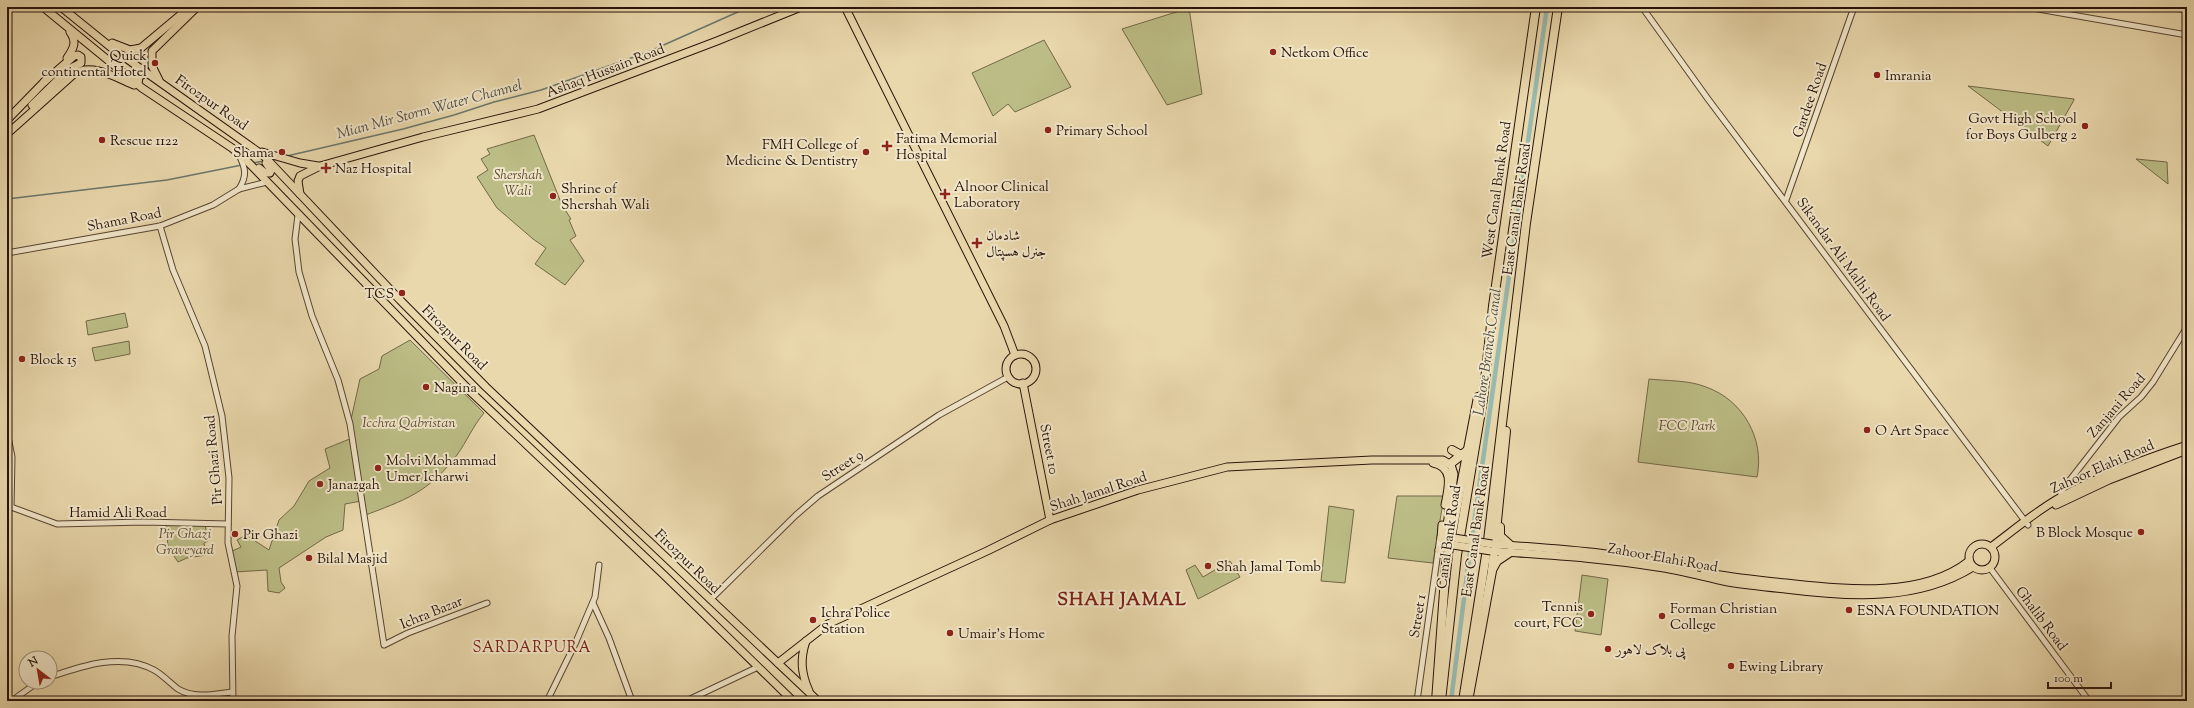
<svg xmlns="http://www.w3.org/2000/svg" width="2194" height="708" font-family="'Sorts Mill Goudy',Amiri,serif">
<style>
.green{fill:#bcbd86;stroke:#726848}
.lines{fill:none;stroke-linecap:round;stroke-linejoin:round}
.stream{stroke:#6b776c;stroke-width:1.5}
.canal{stroke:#98b9ae;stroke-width:4.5}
.minor-casing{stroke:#584432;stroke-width:7}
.major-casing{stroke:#281309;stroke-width:9}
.highway-casing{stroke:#281309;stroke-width:10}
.minor{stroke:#f1e6c9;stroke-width:5}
.major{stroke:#e9d8ac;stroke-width:7}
.highway{stroke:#e9d8ac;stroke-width:8}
.major-bridge-casing{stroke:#281309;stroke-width:9;stroke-linecap:butt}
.major-bridge{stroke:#e9d8ac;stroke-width:7}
.poi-dot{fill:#8f2418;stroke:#f1e6c9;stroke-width:1.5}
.labels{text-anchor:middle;stroke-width:4;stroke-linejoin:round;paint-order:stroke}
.poi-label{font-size:14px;fill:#281309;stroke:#f1e6c9;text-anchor:start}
.street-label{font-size:14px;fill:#281309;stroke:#f1e6c9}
.park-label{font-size:14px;font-style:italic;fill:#5c4e35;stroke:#f1e6c9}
.water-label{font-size:15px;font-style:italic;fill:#4f4d43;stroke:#f1e6c9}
.neighbourhood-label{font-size:15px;letter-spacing:1px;fill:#7a1f14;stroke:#f1e6c9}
.district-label{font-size:18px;font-weight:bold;letter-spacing:1px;fill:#7a1f14;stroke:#f1e6c9}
</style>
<rect width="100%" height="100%" fill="#e9d8ac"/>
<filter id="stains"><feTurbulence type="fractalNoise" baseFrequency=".005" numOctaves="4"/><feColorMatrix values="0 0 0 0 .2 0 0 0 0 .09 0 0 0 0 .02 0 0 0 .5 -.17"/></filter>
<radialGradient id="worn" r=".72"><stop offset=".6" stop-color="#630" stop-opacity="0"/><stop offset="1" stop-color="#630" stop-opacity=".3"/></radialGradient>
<g class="green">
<path d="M1189 8 1202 94 1167 105 1122 29Z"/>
<path d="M1044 40 1071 87 1015 112 1008 104 993 116 972 73Z"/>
<path d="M1968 86 2074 99V100L2048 146Z"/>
<path d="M534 135 562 205 571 219 569 220 576 236 570 240 584 261 565 285 535 264 546 248 533 239 497 208 477 177 488 170 481 159 490 154 487 149Z"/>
<path d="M2136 159 2167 162 2168 184Z"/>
<path d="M125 313 128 327 88 335 86 321Z"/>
<path d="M410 340 484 413C473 426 467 441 457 455 428 493 405 500 363 516L361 501 345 504 343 530 326 537 279 568 281 582 285 588 279 593 268 591 267 570 235 572 230 552 241 547 237 540 246 535 269 550 279 520 294 506 309 481 330 468 325 449 352 438 350 424 360 379 379 369 382 356Z"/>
<path d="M129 341 130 354 95 361 92 348Z"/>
<path d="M1649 379C1667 381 1689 380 1706 387 1743 400 1765 439 1757 477L1638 462Z"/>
<path d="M1397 496H1444L1433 563 1388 558Z"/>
<path d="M1329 506 1354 510 1345 583 1321 581Z"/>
<path d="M166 523 205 524 208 541 204 543 206 555 187 558 178 562 168 547Z"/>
<path d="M1230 561 1240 577 1198 599 1186 570 1195 565 1203 577Z"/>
<path d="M1582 575 1608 579 1601 635 1575 631Z"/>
</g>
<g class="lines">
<g class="stream">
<path d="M2151 7 2187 13"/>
<path d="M287 156 403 129 454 115 494 102 541 90 648 52 749 7"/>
<path d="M252 163 264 161"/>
<path d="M7 199 167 180 242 165"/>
</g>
<path class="canal" d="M1451 701 1469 559 1547 7"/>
<g class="minor-casing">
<g id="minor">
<path d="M1642 7 1708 99 2028 525"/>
<path d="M2026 7 2187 35"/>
<path d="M239 189C247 176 246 169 239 155"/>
<path d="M1786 200 1854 7"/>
<path d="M298 215 295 239 299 272 312 316 338 380 350 424 384 645 408 633 487 603"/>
<path d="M160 226 173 270 205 346 222 416 229 478 228 543 237 586 232 636 233 701"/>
<path d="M7 253 160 226 213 205 239 189 267 182"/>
<path d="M7 432 12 457 11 507 57 524 144 522 228 524"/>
<path d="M2061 497V493L2066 485 2119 417 2141 397 2153 382 2187 327"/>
<path d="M1990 568 2089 701"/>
<path d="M710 600 796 515 818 496 939 415 1008 377"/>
<path d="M593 603 609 638 632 701"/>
<path d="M50 677C82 666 122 652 154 670 163 675 170 683 178 689 195 699 214 694 232 692"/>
<path d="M17 701V697L38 682"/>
<path d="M547 701 575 644 595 597 599 565"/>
<path d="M686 701 758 667"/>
<path d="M1417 701 1440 537"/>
</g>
</g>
<g class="major-casing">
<g id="major">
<path d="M43 7 142 88 232 148 246 160 473 394 664 575 793 701"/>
<path d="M61 7 113 49 264 156 400 300 486 387 818 701"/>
<path d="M845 7 1004 326 1015 355"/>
<path d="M112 43 130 50 141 48 190 7"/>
<path d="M67 58C74 48 77 42 70 32"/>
<path d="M159 80 152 66V51L197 7"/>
<path d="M138 84 139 77 146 72"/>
<path d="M32 105 69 69 81 63V57L78 55 74 56 44 82"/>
<path d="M7 120 46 80"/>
<path d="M7 134 74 74C91 62 117 78 134 85"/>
<path d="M262 152 300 163 318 166"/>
<path d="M259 168 265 173H270L271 170 266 163"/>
<path d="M300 194 298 181 300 176 320 166 423 137 538 109 717 41 801 7"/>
<circle cx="1021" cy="369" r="15"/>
<path d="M1023 383 1050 520"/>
<path d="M1433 463C1455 467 1448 489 1445 505"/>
<path d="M2056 505 2109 480 2187 450"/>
<path d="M1442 525 1441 538 1446 543 1453 545"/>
<circle cx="1982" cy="557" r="13"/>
<path d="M1492 544C1559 549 1629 553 1694 570"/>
<path d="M1991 547C2014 530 2036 511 2061 497 2100 475 2144 459 2187 445"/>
<path d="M1439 550 1450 545"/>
<path d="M1491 551C1546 555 1602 558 1657 567 1680 570 1704 577 1728 582 1746 585 1766 587 1785 589 1848 597 1917 602 1973 567"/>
<path d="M1704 572C1731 578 1758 580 1786 583 1843 589 1921 599 1969 561"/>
<path d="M806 641C800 659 801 673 809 691"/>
<path d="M778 663 828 624 987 551 1050 520 1138 490 1227 467 1372 460H1443L1451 465 1454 474 1446 533 1447 537 1454 538"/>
</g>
</g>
<g class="highway-casing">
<g id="highway">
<path d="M1452 450 1461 455"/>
<path d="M1450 464 1468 450"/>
<path d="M1500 527V536L1510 545"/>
<path d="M1492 570 1497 561 1509 553"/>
<path d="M1436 701 1446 564 1478 397"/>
<path d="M1441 701 1457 555 1483 399 1493 306 1536 7"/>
<path d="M1463 701 1487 549 1526 223 1558 7"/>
<path d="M1468 701 1492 571 1506 431"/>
</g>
</g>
<use href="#minor" class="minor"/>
<use href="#major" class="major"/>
<use href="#highway" class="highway"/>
<g class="major-bridge-casing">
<g id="major-bridge">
<path d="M1454 538 1492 544"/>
<path d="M1453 545 1491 551"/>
</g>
</g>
<use href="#major-bridge" class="major-bridge"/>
</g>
<g class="poi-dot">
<circle cx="1273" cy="52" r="4"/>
<circle cx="155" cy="63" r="4"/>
<circle cx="1877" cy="75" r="4"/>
<circle cx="2085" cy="126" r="4"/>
<circle cx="1048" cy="130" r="4"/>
<circle cx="102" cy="140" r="4"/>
<path d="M885 140h4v4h4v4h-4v4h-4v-4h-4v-4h4z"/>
<circle cx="282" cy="152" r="4"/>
<circle cx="866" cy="152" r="4"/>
<path d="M324 162h4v4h4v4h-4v4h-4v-4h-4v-4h4z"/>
<path d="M943 188h4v4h4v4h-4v4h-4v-4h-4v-4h4z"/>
<circle cx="553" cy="196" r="4"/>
<path d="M975 237h4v4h4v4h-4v4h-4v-4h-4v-4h4z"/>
<circle cx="402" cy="293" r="4"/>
<circle cx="22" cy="359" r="4"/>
<circle cx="426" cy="387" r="4"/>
<circle cx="1867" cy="430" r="4"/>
<circle cx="378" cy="468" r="4"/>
<circle cx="320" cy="484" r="4"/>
<circle cx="2141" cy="532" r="4"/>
<circle cx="235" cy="534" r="4"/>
<circle cx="309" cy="558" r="4"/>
<circle cx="1208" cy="566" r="4"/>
<circle cx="1849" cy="610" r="4"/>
<circle cx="1591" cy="614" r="4"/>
<circle cx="1662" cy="616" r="4"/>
<circle cx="813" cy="620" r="4"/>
<circle cx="950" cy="633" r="4"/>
<circle cx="1608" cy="649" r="4"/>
<circle cx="1731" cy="666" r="4"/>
</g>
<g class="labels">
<g class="poi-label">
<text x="1281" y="57">Netkom Office</text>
<text x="147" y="60" text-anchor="end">Quick<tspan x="147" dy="16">continental Hotel</tspan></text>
<text x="1885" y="80">Imrania</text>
<text x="2077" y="123" text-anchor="end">Govt High School<tspan x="2077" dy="16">for Boys Gulberg 2</tspan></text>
<text x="1056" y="135">Primary School</text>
<text x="896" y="143">Fatima Memorial<tspan x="896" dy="16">Hospital</tspan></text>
<text x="110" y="145">Rescue 1122</text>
<text x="858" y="149" text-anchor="end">FMH College of<tspan x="858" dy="16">Medicine &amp; Dentistry</tspan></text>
<text x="274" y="157" text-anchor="end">Shama</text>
<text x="335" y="173">Naz Hospital</text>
<text x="954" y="191">Alnoor Clinical<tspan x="954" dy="16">Laboratory</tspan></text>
<text x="561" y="193">Shrine of<tspan x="561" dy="16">Shershah Wali</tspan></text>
<text x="986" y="240">شادمان<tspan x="986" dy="16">جنرل ہسپتال</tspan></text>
<text x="394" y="298" text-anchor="end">TCS</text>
<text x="30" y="364">Block 15</text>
<text x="434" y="392">Nagina</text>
<text x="1875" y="435">O Art Space</text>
<text x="386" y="465">Molvi Mohammad<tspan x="386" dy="16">Umer Icharwi</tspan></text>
<text x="328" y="489">Janazgah</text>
<text x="2133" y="537" text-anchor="end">B Block Mosque</text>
<text x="243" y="539">Pir Ghazi</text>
<text x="317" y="563">Bilal Masjid</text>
<text x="1216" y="571">Shah Jamal Tomb</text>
<text x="1583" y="611" text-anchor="end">Tennis<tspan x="1583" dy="16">court, FCC</tspan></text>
<text x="1670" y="613">Forman Christian<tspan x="1670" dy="16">College</tspan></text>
<text x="1857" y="615">ESNA FOUNDATION</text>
<text x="821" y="617">Ichra Police<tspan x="821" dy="16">Station</tspan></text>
<text x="958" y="638">Umair's Home</text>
<text x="1616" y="654">پی بلاک لاہور</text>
<text x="1739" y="671">Ewing Library</text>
</g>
<g class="street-label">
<text transform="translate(605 70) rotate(-21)" y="5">Ashaq Hussain Road</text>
<text transform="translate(1809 100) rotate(-71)" y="5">Gardee Road</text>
<text transform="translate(212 102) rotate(35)" y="5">Firozpur Road</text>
<text transform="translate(1496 190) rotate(-82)" y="5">West Canal Bank Road</text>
<text transform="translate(1516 209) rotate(-82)" y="5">East Canal Bank Road</text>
<text transform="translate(124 219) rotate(-11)" y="5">Shama Road</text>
<text transform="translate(1844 259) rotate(54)" y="5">Sikandar Ali Malhi Road</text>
<text transform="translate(455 337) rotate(45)" y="5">Firozpur Road</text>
<text transform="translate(2116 405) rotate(-49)" y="5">Zanjani Road</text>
<text transform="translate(1050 449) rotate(79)" y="5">Street 10</text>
<text transform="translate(213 460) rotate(-95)" y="5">Pir Ghazi Road</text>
<text transform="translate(842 465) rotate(-33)" y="5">Street 9</text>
<text transform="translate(2102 466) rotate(-24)" y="5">Zahoor Elahi Road</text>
<text transform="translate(1098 491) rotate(-18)" y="5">Shah Jamal Road</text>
<text x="118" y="517">Hamid Ali Road</text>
<text transform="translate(1475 531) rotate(-82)" y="5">East Canal Bank Road</text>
<text transform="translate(1448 537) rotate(-82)" y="5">Canal Bank Road</text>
<text transform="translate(1663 557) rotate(10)" y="5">Zahoor Elahi Road</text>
<text transform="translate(688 561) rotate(44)" y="5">Firozpur Road</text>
<text transform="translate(431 612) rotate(-22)" y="5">Ichra Bazar</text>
<text transform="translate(1417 616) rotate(-81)" y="5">Street 1</text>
<text transform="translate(2042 618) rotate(53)" y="5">Ghalib Road</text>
</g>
<g class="park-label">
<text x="518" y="179">Shershah<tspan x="518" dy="16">Wali</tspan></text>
<text x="409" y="427">Icchra Qabristan</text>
<text x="1687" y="430">FCC Park</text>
<text x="185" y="538">Pir Ghazi<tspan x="185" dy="16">Graveyard</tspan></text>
</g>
<g class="water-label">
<text transform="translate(429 109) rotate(-15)" y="5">Mian Mir Storm Water Channel</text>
<text transform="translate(1487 352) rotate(-82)" y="5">Lahore Branch Canal</text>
</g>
<g class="neighbourhood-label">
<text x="532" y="652">SARDARPURA</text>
</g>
<g class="district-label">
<text x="1122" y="605">SHAH JAMAL</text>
</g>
</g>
<rect width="2194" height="708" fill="none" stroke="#e9d8ac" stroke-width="24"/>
<rect x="8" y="8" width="2178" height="692" fill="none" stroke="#281309" stroke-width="2"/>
<rect x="12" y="12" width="2170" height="684" fill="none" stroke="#281309"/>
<g transform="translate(38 670) rotate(329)"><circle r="19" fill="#f1e6c9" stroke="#a1927c"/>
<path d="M0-3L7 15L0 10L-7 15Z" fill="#8f2418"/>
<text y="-6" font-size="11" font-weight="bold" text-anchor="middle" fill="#281309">N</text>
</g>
<path d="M2048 682v6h63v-6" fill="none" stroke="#281309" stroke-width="2"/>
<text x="2054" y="682" font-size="12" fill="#281309" stroke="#f1e6c9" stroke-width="3" paint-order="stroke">100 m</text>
<rect width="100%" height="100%" filter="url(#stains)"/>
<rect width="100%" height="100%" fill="url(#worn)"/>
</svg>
